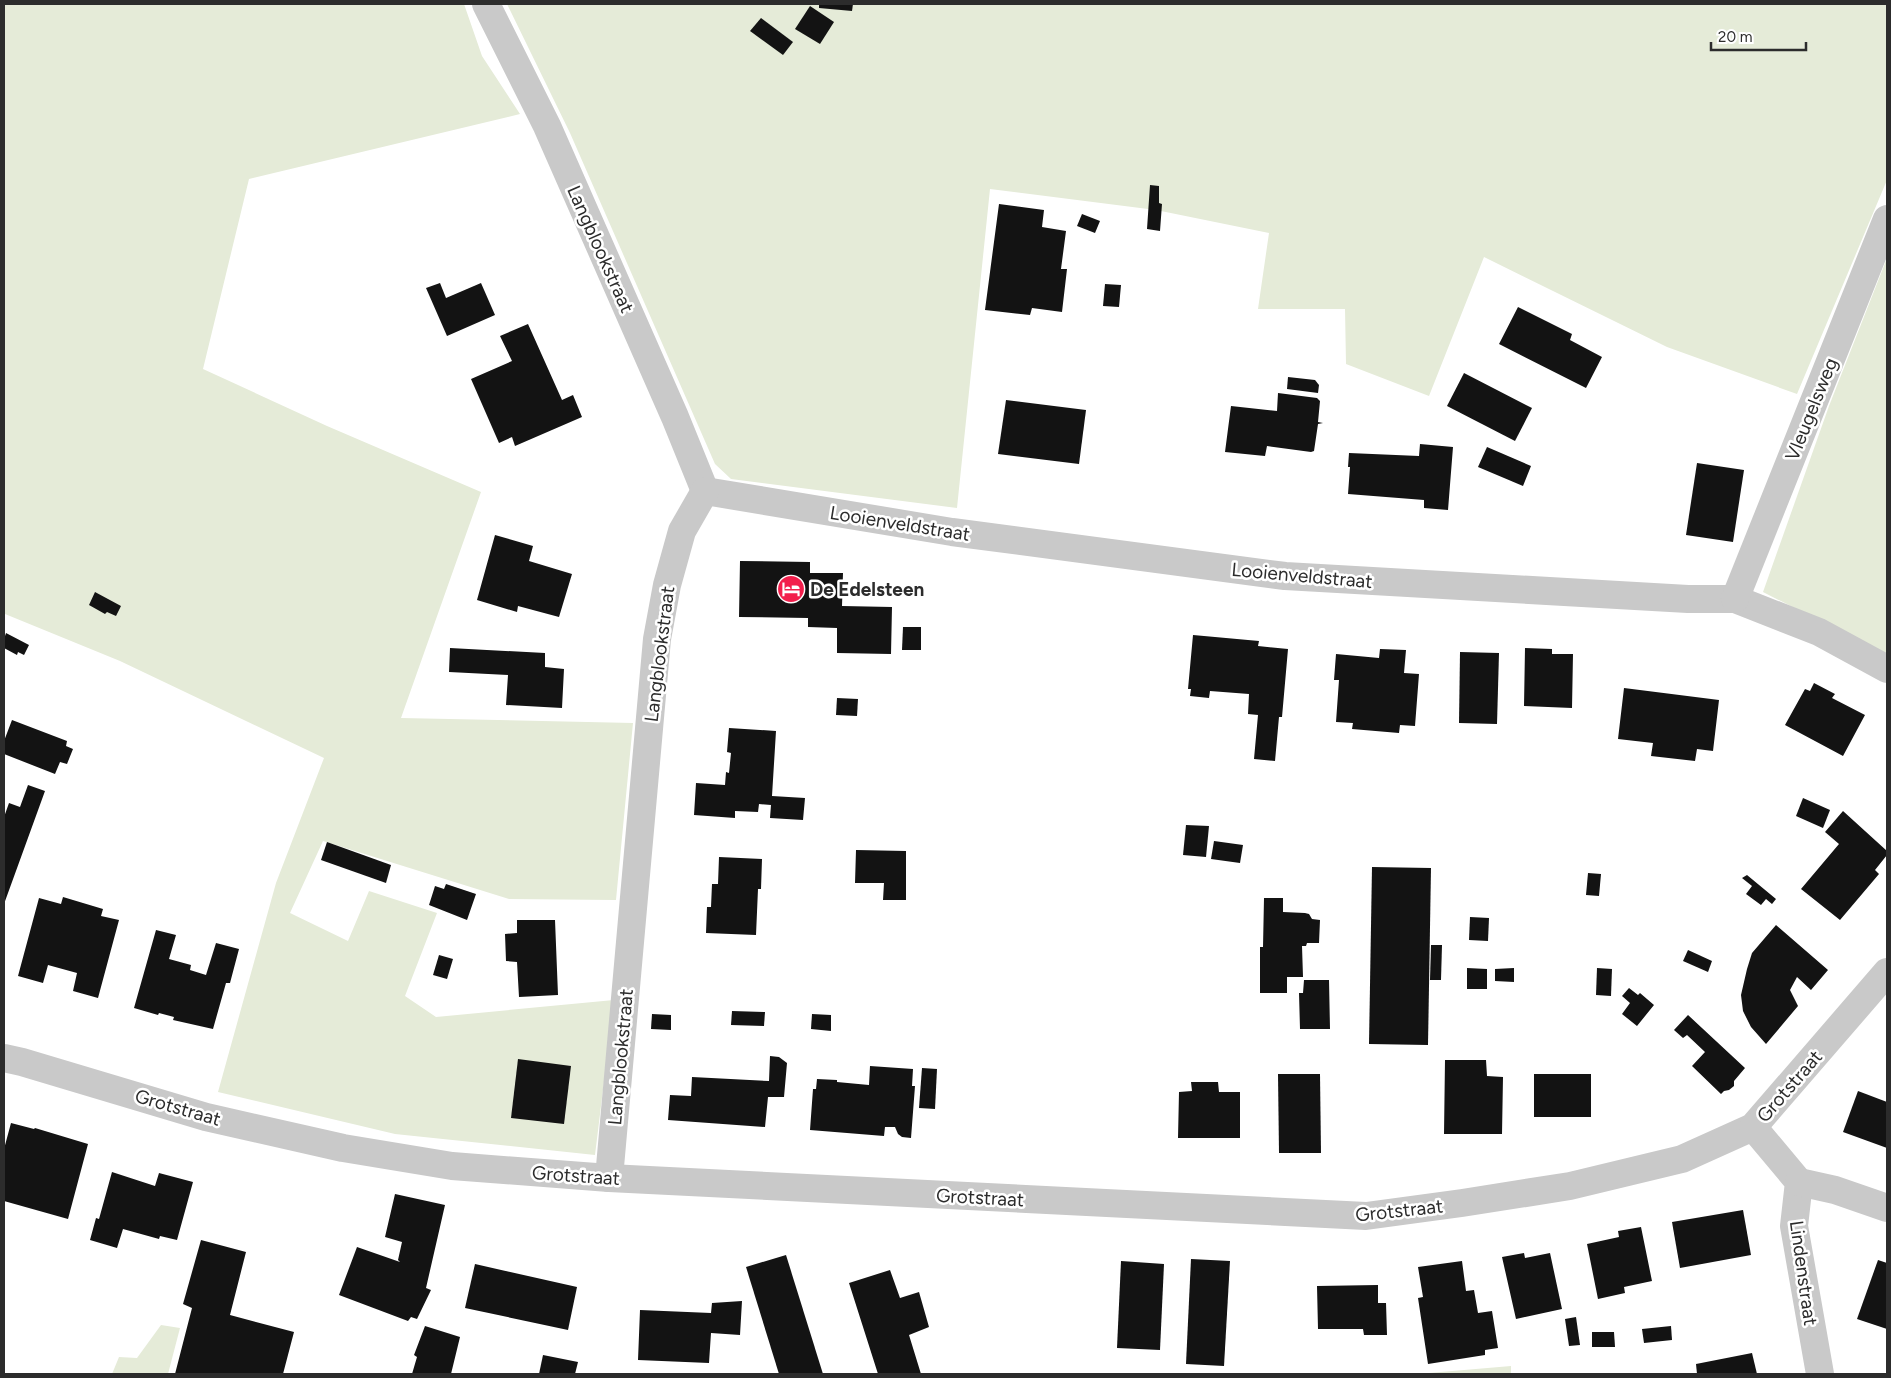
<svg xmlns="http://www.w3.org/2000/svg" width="1891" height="1378" font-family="Figtree,sans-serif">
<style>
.green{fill:#e5ebd8}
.building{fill:#131313}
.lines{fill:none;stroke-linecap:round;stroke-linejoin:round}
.minor{stroke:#c9c9c9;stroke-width:28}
.labels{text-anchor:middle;stroke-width:5;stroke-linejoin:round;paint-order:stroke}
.street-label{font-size:19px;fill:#2c2c2c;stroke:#fff}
.poi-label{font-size:19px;font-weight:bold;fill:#2c2c2c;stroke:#fff;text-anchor:start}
</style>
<rect width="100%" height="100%" fill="#fff"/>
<g class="green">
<path d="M4 4H464L482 56 520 114 249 179 203 369 327 426 481 492 401 718 633 723 616 900 509 899 323 841 290 913 348 941 369 891 437 913 405 996 436 1017 614 1000 595 1155 395 1134 218 1092 276 883 324 758 120 661 5 614 4 616Z"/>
<path d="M507 4H1887V180L1797 394 1667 347 1484 257 1429 396 1346 364 1345 309H1258L1269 233 1156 210 990 189 957 508 731 479 715 464 570 133Z"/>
<path d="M1887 258V655L1763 592 1829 406Z"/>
<path d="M161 1325 180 1328 168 1374H112L119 1357 137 1358Z"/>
<path d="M1511 1366V1374H1417Z"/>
</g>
<g class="building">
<path d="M819 4H853L852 11 819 8Z"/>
<path d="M810 6 834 22 820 44 795 29Z"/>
<path d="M761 18 793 42 783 55 750 31Z"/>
<path d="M1150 185 1159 186V203L1162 204 1160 231 1147 229Z"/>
<path d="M999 204 1044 210 1042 227 1066 231 1061 269H1067L1062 312 1032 308 1030 315 985 310Z"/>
<path d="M1082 214 1100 221 1095 233 1077 226Z"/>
<path d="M440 283 446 298 481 283 495 315 447 336 426 288Z"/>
<path d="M1105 284 1121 285 1119 307 1103 306Z"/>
<path d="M1518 307 1572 334 1570 340 1602 357 1586 388 1499 344Z"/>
<path d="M528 324 562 400 573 395 582 417 515 446 512 437 499 443 471 379 512 361 500 336Z"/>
<path d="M1464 373 1532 408 1515 441 1447 406Z"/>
<path d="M1288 377 1315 380 1319 385 1318 393 1287 389Z"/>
<path d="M1278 393 1317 398 1320 401 1318 422 1323 423 1318 424 1314 451 1311 452 1267 446 1265 456 1225 452 1231 406 1277 411Z"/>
<path d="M1006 400 1086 410 1079 464 998 454Z"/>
<path d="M1420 444 1453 447 1448 510 1424 508V500L1348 494 1350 467H1348L1349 453 1419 456Z"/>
<path d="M1487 447 1531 466 1523 486 1478 467Z"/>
<path d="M1697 463 1744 470 1733 542 1686 535Z"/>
<path d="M495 535 533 546 529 561 572 574 559 617 518 606 517 612 477 600Z"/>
<path d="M740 561 810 562V573H843L842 606 892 607 891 654 837 653V628L808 627V618L739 617Z"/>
<path d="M95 592 121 606 116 616 107 612 105 614 89 605Z"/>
<path d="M903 627H921V650H902Z"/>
<path d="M6 633 29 645 24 655 18 652 17 655 4 648V639Z"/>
<path d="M1193 635 1259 641 1258 646 1288 649 1282 717H1279L1275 761 1254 759 1258 715 1248 714 1249 694 1210 691 1209 698 1190 696 1191 689H1188Z"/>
<path d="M450 648 545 653V667L564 669 562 708 506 705 508 675 449 672Z"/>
<path d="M1525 648 1552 649V654H1573L1572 708 1524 706Z"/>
<path d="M1380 649 1406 650 1404 673 1419 674 1415 726 1400 725 1399 733 1352 729 1353 723 1336 722 1339 680H1334L1336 654 1379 658Z"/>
<path d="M1460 652 1499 653 1497 724 1459 723Z"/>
<path d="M1814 683 1835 694 1832 698 1865 715 1843 756 1785 725 1805 689 1810 691Z"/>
<path d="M1624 688 1719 700 1713 751 1697 749 1695 761 1651 756 1653 743 1618 739Z"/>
<path d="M837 698 858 699 857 716 836 715Z"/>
<path d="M12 720 67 741 66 746 73 749 67 764 60 762 55 774 4 754V741Z"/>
<path d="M729 728 776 731 772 796 805 798 803 820 770 818 771 805 759 804 758 812 735 811V818L694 815 696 783 725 785 726 772 729 773 731 753 727 752Z"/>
<path d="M28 785 45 791 4 904V817L9 803 20 807Z"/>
<path d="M1803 798 1830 810 1823 828 1796 816Z"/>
<path d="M1843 811 1887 851V855L1875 870 1879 874 1840 920 1801 889 1839 844 1825 832Z"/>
<path d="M1186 825 1209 826 1206 857 1183 855Z"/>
<path d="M1214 841 1243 845 1240 863 1211 859Z"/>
<path d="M327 842 391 865 386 883 321 860Z"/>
<path d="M856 850 906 851V900H883L884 883H855Z"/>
<path d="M719 857 762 859 761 889H758L756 935 706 933 707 907H711L712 884H718Z"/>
<path d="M1372 867 1431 868 1428 1045 1369 1044Z"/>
<path d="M1588 873 1601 874 1599 896 1586 895Z"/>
<path d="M1747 875 1776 899 1772 904 1766 899 1761 905 1746 894 1752 886 1742 878Z"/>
<path d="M446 884 476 894 467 920 429 905 435 886 444 889Z"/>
<path d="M63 897 103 909 101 916 119 920 98 998 73 991 77 973 48 965 43 983 18 976 39 898 61 904Z"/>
<path d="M1264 898H1283V912L1305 913 1309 914 1312 919 1320 920 1319 943H1307L1306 946H1302L1303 977H1287V993H1260V947H1263Z"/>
<path d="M1470 917 1489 918 1488 941 1469 940Z"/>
<path d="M517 920H555L558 995 519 997 517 962 506 961 505 934 517 933Z"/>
<path d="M1776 925 1828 970 1811 990 1797 977 1790 990 1798 1006 1766 1044 1751 1027 1743 1011 1741 995 1747 969 1752 953Z"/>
<path d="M156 930 176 935 169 959 191 965 190 970 206 975 216 943 239 949 230 983H226L213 1029 173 1020 174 1017 159 1013 158 1015 134 1008Z"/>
<path d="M1431 945H1442L1441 980H1430Z"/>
<path d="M1688 950 1712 961 1708 972 1683 961Z"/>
<path d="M439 955 453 959 447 979 433 975Z"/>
<path d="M1467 968 1487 969V989H1467Z"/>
<path d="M1514 968V982L1495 981V969Z"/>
<path d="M1597 968 1612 969 1611 996 1596 995Z"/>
<path d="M1304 980H1329L1330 1029H1300L1299 993H1303Z"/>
<path d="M1629 988 1638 995 1640 993 1654 1005 1637 1026 1622 1014 1630 1003 1622 996Z"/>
<path d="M732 1011 765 1012 764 1026 731 1025Z"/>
<path d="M652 1014 671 1015V1030L651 1029Z"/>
<path d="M812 1014 831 1015V1031L811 1029Z"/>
<path d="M1688 1015 1745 1068 1734 1081V1086L1729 1090 1724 1091 1721 1094 1692 1066 1705 1052 1687 1035 1683 1038 1674 1030Z"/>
<path d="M770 1056 779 1057 787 1063 784 1097H768L765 1127 668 1120 670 1095 691 1096 692 1077 769 1081Z"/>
<path d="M518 1059 571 1066 564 1124 511 1118Z"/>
<path d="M1445 1060H1486L1487 1076 1503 1077 1502 1134H1444Z"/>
<path d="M870 1066 913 1069 912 1086H915L911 1138 902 1137 898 1134 895 1127H885L884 1136 810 1130 813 1089H816L817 1079 837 1080V1082L869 1085Z"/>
<path d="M922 1068 937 1069 935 1109 919 1108Z"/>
<path d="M1278 1074H1320L1321 1153H1279Z"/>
<rect x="1534" y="1074" width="57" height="43"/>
<path d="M1191 1082H1218L1219 1092H1240V1138H1178L1179 1092 1192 1091Z"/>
<path d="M1858 1091 1887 1102V1148L1843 1132Z"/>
<path d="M11 1123 34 1129 35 1128 88 1144 68 1219 4 1201V1149Z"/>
<path d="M112 1172 155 1186 159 1173 193 1182 177 1240 160 1236 159 1239 123 1229 117 1248 90 1240 96 1218 99 1219Z"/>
<path d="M395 1194 445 1205 426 1288 431 1290 417 1319 411 1317 408 1321 339 1295 357 1247 400 1262 398 1260 402 1242 385 1237Z"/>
<path d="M1743 1210 1751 1255 1680 1268 1672 1222Z"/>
<path d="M1641 1227 1652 1281 1624 1287 1625 1293 1598 1299 1587 1244 1619 1237 1618 1231Z"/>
<path d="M201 1240 246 1252 230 1315 294 1332 283 1374H175L192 1308 183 1304Z"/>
<path d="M1524 1253 1525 1258 1550 1253 1562 1309 1516 1319 1502 1257Z"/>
<path d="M786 1255 823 1374H779L746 1267Z"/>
<path d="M1191 1259 1230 1261 1224 1366 1186 1364Z"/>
<path d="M1878 1260 1887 1263V1329L1857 1319Z"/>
<path d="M1121 1261 1164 1264 1160 1350 1117 1348Z"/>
<path d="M1462 1261 1466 1291 1474 1290 1478 1313 1492 1311 1498 1348 1485 1350V1355L1428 1364 1418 1298 1423 1297 1418 1267Z"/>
<path d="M475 1264 577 1287 568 1330 465 1308Z"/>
<path d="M890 1270 900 1298 919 1292 929 1327 909 1335 921 1374H878L849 1283Z"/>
<path d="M1378 1285V1303H1386L1387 1335H1364L1363 1329H1318L1317 1286Z"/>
<path d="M742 1301 740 1335 711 1333 709 1363 638 1360 640 1310 711 1313 712 1303Z"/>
<path d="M1576 1317 1580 1345 1569 1346 1565 1319Z"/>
<path d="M425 1326 460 1337 451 1374H412L417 1357 414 1355Z"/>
<path d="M1671 1326 1672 1340 1644 1343 1642 1329Z"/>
<path d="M1592 1332H1614L1615 1347H1592Z"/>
<path d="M1752 1353 1757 1374H1697L1696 1364Z"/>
<path d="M543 1355 578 1362 575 1374H539Z"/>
</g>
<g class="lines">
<g class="minor">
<path d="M486 4 547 126 675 417 705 491"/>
<path d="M705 491 952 532 1285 576 1688 599H1735L1819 632 1887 669"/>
<path d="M1735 599 1887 219"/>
<path d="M4 1058 22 1062 206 1117 343 1148 452 1166 609 1178 1366 1216 1462 1203 1570 1186 1682 1159 1753 1127 1887 972"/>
<path d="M1753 1127 1799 1182 1794 1226 1820 1374"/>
<path d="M609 1178 657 639 667 585 682 531 705 491"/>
<path d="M1799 1182 1835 1190 1887 1208"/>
</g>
</g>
<defs>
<g id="hotel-disc" transform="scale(1.4375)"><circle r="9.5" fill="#f21f4c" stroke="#fff"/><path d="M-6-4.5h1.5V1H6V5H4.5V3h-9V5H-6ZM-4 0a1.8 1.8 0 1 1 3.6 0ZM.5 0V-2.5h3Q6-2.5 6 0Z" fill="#fff"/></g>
</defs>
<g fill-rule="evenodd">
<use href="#hotel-disc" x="791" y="589"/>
</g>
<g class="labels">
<g class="street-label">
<text transform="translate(601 249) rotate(66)" y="7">Langblookstraat</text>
<text transform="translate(1811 409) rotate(-68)" y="7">Vleugelsweg</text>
<text transform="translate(900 523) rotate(9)" y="7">Looienveldstraat</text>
<text transform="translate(1302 575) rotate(5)" y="7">Looienveldstraat</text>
<text transform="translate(659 654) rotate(-83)" y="7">Langblookstraat</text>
<text transform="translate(620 1057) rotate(-85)" y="7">Langblookstraat</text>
<text transform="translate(1789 1086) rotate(-49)" y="7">Grotstraat</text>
<text transform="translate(178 1107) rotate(16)" y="7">Grotstraat</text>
<text transform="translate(576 1175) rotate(4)" y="7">Grotstraat</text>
<text transform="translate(980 1197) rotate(3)" y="7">Grotstraat</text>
<text transform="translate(1399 1210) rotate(-6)" y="7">Grotstraat</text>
<text transform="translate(1804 1273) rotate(82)" y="7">Lindenstraat</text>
</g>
<g class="poi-label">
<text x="810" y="596">De Edelsteen</text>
</g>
</g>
<rect width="1891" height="1378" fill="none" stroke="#2c2c2c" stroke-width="10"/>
<path d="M1711 42v8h95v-8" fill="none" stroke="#2c2c2c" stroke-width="2.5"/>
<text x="1718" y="42" font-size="15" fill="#2c2c2c" stroke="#ffffff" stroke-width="4" paint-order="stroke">20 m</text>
</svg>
